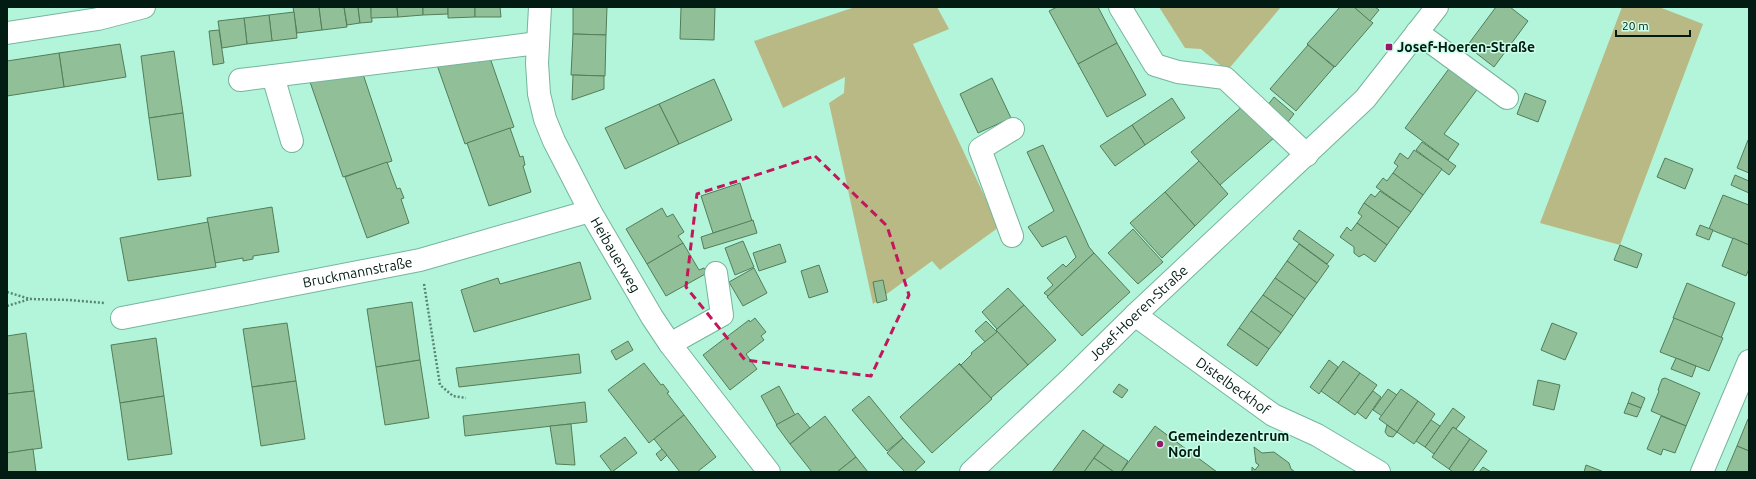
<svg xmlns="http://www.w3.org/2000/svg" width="1756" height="479" font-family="Ubuntu,sans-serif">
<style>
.green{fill:#b8b984}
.building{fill:#91c098;stroke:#527e59}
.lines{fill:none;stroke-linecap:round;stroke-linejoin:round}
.minor-casing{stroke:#75b59d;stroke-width:24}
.path{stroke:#588574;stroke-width:2.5;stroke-dasharray:2 2;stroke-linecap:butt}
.minor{stroke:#fff;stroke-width:22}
.marked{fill:none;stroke:#c2185b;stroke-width:3;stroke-dasharray:8 5;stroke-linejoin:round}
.poi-dot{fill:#9b176a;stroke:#cbffea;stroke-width:1.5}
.labels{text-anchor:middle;stroke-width:3;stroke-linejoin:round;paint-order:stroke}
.poi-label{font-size:14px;font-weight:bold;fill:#021b13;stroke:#cbffea;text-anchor:start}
.street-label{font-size:14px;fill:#021b13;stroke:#cbffea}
</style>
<rect width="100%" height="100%" fill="#b3f5db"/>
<g class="green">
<path d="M855 7H937L949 29 913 44 999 227 940 270 932 261 873 304 829 103 844 93 845 77 783 108 754 41Z"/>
<path d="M1159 7H1281L1227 71 1201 49 1185 48Z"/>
<path d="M1622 7H1659L1703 24 1620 245 1540 223Z"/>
</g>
<g class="building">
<path d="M293 7H319L322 30 297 33Z"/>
<path d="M319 7H344L347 27 322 30Z"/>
<path d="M344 7H358L360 23 347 25Z"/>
<path d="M358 7H371L372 22 360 23Z"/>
<path d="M371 7H397L398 17 371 18Z"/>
<path d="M397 7H423V15L398 17Z"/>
<path d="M423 7H448V14L423 15Z"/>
<path d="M448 7H475V17L448 18Z"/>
<path d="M475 7H500L501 17H475Z"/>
<path d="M573 7H607L606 35 573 34Z"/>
<path d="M681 7H715L714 40 680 39Z"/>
<path d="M1057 7H1098L1117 43 1078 64 1049 11Z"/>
<path d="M1340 7H1354L1373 23 1335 67 1307 44Z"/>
<path d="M1354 7H1375L1379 10 1370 21Z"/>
<path d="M1496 7H1510L1528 21 1494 67 1467 46Z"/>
<path d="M294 12 297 38 272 41 269 15Z"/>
<path d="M269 15 272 41 247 44 244 18Z"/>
<path d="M244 18 247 44 222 48 218 21Z"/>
<path d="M219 30 224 63 213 65 209 31Z"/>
<path d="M573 34 606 35 605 76 571 75Z"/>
<path d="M1117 43 1146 95 1107 117 1078 64Z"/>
<path d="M120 44 126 77 64 87 59 53Z"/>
<path d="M1308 45 1334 67 1296 111 1270 89Z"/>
<path d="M174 51 183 113 149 118 141 56Z"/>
<path d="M59 53 64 87 7 96V61Z"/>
<path d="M490 58 514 127 465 144 437 65 477 59 479 62Z"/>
<path d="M1451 66 1479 87 1444 134 1459 144 1448 160 1405 128Z"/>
<path d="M362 71 392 161 343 177 309 79Z"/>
<path d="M573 75 604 76V89L572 100Z"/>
<path d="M992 78 1011 118 978 133 960 94Z"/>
<path d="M714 79 732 120 679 144 659 104Z"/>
<path d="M1525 93 1546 101 1538 122 1517 114Z"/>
<path d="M1274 97 1294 114 1287 123 1267 106Z"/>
<path d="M1172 98 1185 118 1145 145 1132 125Z"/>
<path d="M659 104 679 144 625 169 605 128Z"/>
<path d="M1245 104 1275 137 1220 185 1191 152Z"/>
<path d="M183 113 191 176 158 180 149 118Z"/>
<path d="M1132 125 1145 145 1115 166 1100 146Z"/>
<path d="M510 128 520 157 523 156 525 165 523 166 531 192 489 206 467 143Z"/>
<path d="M1748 140 1749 141V173L1737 168Z"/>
<path d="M1422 142 1456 166 1449 175 1416 150Z"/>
<path d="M1043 145 1089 247 1094 253 1048 296 1044 293 1053 285 1047 278 1063 264 1066 267 1076 257 1066 236 1042 247 1028 227 1054 211 1027 152Z"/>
<path d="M1414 150 1442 169 1423 195 1393 173 1398 166 1394 163 1400 153 1408 159Z"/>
<path d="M1665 158 1693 169 1685 189 1657 177Z"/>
<path d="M1199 161 1228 194 1195 226 1165 192Z"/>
<path d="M387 162 397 189 400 188 404 198 401 199 409 223 367 238 345 177Z"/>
<path d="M1393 173 1423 195 1411 212 1376 187 1383 178 1387 181Z"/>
<path d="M1735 175 1749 181V193L1731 185Z"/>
<path d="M740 183 752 221 713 233 701 196Z"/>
<path d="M1380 191 1411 212 1399 228 1364 203 1371 194 1375 197Z"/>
<path d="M1165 192 1195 226 1162 258 1130 223Z"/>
<path d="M1723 195 1749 205V245L1709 229Z"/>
<path d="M1364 203 1399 228 1387 245 1357 223 1362 216 1358 213Z"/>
<path d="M272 207 279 252 253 256V259L243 261V258L215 263 207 218Z"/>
<path d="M662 208 667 217 673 214 684 232 678 236 683 243 647 264 626 229Z"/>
<path d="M753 220 757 233 704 249 701 237Z"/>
<path d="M208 222 216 267 128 281 120 238Z"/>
<path d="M1357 223 1387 245 1375 262 1364 254 1359 257 1354 253V247L1340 237 1347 227 1351 231Z"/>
<path d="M1700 225 1713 230 1709 240 1696 235Z"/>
<path d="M1133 229 1163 262 1138 284 1108 253Z"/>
<path d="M1299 230 1334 255 1327 264 1293 239Z"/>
<path d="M1733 238 1749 245V269L1746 276 1722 266Z"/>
<path d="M743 241 754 267 735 275 725 248Z"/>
<path d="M683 243 699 270 704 268 707 273 666 296 647 264Z"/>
<path d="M780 244 786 262 759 271 753 253Z"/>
<path d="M1299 244 1329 266 1317 283 1287 261Z"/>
<path d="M1620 245 1642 254 1637 268 1614 260Z"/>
<path d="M1094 253 1130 292 1082 336 1047 297Z"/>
<path d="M1287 261 1317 283 1305 299 1275 278Z"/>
<path d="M580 262 591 299 474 332 461 290 498 278 500 284Z"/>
<path d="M819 265 828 292 809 298 801 271Z"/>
<path d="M754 268 767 293 743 306 729 282Z"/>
<path d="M1275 278 1305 299 1293 316 1263 295Z"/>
<path d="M883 280 887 300 877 303 873 282Z"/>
<path d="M1687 283 1735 303 1721 338 1673 318Z"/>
<path d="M1008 288 1024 305 997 329 982 312Z"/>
<path d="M1263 295 1293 316 1281 333 1251 311Z"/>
<path d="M412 302 420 360 376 367 367 309Z"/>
<path d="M1024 305 1056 340 1028 365 996 330Z"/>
<path d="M1251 311 1281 333 1269 349 1239 328Z"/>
<path d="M755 318 766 332 761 336 764 340 746 354 757 369 730 390 703 355 749 320 750 322Z"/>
<path d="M1674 318 1723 338 1709 371 1660 352Z"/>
<path d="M986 321 997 332 986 343 975 331Z"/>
<path d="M287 323 296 381 252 387 243 329Z"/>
<path d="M1552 323 1577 333 1565 360 1541 350Z"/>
<path d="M1239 328 1269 349 1257 366 1227 345Z"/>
<path d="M996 330 1028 365 991 398 959 363 961 365 972 354 971 353 997 332Z"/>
<path d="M26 333 34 391 7 394V336Z"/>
<path d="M156 338 164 396 120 403 111 345Z"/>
<path d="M628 341 633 350 616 360 611 351Z"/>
<path d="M579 354 581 373 459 387 456 368Z"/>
<path d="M1676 358 1696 366 1692 377 1671 369Z"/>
<path d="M420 360 429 418 385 425 376 367Z"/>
<path d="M1329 360 1338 367 1319 394 1310 387Z"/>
<path d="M1343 361 1360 373 1338 403 1321 391Z"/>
<path d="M644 363 661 385 663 384 669 392 667 393 684 415 649 443 608 390Z"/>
<path d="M959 364 992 399 932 453 900 417Z"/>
<path d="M1360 373 1377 385 1355 415 1338 403Z"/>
<path d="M1665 378 1700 393 1686 426 1651 411 1659 391 1658 390 1662 379Z"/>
<path d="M1538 380 1560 385 1554 410 1533 405Z"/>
<path d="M296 381 305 439 261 446 252 387Z"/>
<path d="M1119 384 1128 390 1122 398 1113 392Z"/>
<path d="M779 386 795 415 777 425 761 396Z"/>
<path d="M1388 389 1397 395 1382 416 1373 410Z"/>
<path d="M1401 389 1418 401 1397 432 1379 419Z"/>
<path d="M34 391 42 448 7 453V394Z"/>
<path d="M1373 391 1381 397 1366 419 1357 412Z"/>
<path d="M1632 392 1645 398 1641 408 1628 403Z"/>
<path d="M164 396 172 454 128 460 120 403Z"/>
<path d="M869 396 903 438 887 451 852 410Z"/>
<path d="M1418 401 1435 414 1414 444 1397 432Z"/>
<path d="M585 402 587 422 465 436 463 416Z"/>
<path d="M1628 403 1641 408 1637 417 1624 413Z"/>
<path d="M1453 408 1465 417 1456 429 1453 427 1434 454 1425 447Z"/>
<path d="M798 413 810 428 790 444 776 425Z"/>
<path d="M684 415 716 457 697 472H680L654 439Z"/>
<path d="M825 416 856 457 837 472H812L790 444Z"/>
<path d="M1661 416 1686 426 1675 453 1663 449 1661 455 1647 449Z"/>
<path d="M1748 419 1749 420V451L1737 446Z"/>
<path d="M1431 420 1440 426 1425 447 1416 441Z"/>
<path d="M571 424 575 465 556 464 550 426Z"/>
<path d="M1387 425 1397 432 1393 437 1388 436 1385 432Z"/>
<path d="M1155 426 1217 472H1121Z"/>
<path d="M1453 427 1470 439 1449 469 1432 457Z"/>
<path d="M1083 430 1104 445 1094 458 1084 472H1052Z"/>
<path d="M625 437 637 453 612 472 600 456Z"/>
<path d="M903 438 925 462 914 472H905L887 453Z"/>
<path d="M1470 439 1487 451 1472 472H1453L1449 469Z"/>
<path d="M1104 445 1128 461 1121 472H1114L1094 458Z"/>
<path d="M1737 446 1749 451V472H1726Z"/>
<path d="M1254 447 1262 453 1274 452 1289 463 1291 469 1295 472H1252V467L1255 470 1259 465 1256 463Z"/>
<path d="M33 449 36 472H7V453Z"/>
<path d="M662 449 667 455 661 461 656 454Z"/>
<path d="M856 457 868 472H837Z"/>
<path d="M1094 458 1114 472H1084Z"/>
<path d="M1586 465 1604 472H1584Z"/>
<path d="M1483 467 1491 472H1479Z"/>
</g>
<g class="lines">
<g class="minor-casing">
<g id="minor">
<path id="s1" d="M540 7 537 63 539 94 545 119 554 141 590 211 652 317 670 344 769 472"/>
<path d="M1120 7 1155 65 1178 72 1225 78 1307 155"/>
<path d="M1417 32 1507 98"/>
<path d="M7 33 98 19 144 7"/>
<path d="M273 76 292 141"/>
<path d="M240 80 538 43"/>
<path d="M1012 236 980 149 1013 129"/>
<path id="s2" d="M1135 315 1273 415 1317 435 1379 472"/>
<path id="s3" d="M122 318 420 260 590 211"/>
<path d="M670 344 722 315 716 273"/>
<path id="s4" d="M971 472 1069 380 1135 315 1365 99 1437 7"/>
<path d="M1702 472 1749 361"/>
</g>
</g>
<g class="path">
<path d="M424 284 440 385 453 396 466 398"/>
<path d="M7 292 30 299"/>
<path d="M7 306 30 299 69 300 105 303"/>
</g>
<use href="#minor" class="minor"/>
</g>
<path class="marked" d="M815 156 887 226 909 295 871 376 745 360 686 287 697 194Z"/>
<g class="poi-dot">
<rect x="1385" y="43" width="8" height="8" rx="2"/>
<circle cx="1160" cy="444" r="4"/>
</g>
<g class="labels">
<g class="poi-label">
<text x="1397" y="52">Josef-Hoeren-Straße</text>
<text x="1168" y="441">Gemeindezentrum<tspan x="1168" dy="16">Nord</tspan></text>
</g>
<g class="street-label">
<text dy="5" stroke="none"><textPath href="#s1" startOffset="266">Heibauerweg</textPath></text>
<text dy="5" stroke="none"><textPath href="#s3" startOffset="240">Bruckmannstraße</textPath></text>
<text dy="5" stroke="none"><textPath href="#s4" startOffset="231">Josef-Hoeren-Straße</textPath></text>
<text dy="5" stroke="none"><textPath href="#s2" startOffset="121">Distelbeckhof</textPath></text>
</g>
</g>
<rect width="1756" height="479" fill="none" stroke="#021b13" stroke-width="16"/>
<path d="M1616 30v6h74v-6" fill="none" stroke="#021b13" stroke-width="2"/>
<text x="1622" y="30" font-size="12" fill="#021b13" stroke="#cbffea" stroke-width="3" paint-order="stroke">20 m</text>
</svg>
